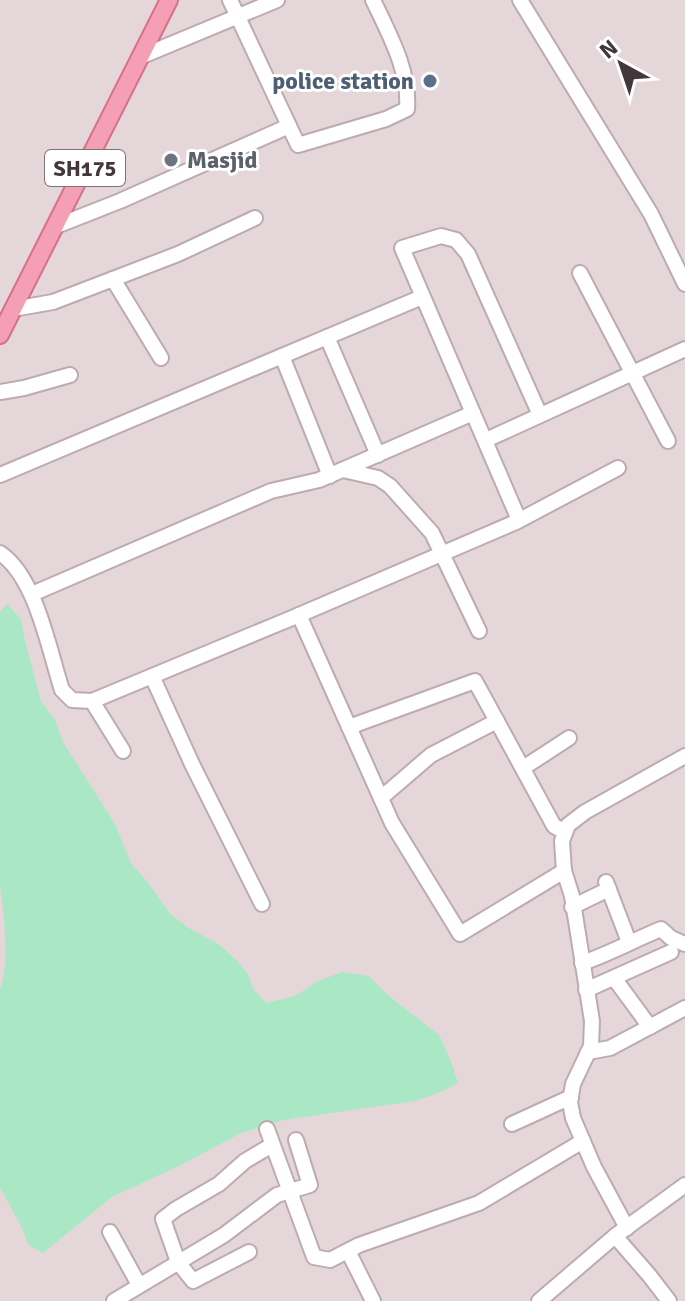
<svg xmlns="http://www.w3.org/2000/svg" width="685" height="1301" font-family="Signika,sans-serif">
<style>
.residential{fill:#e5d6da}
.water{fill:#aae8c5}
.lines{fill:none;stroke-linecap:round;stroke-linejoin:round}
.minor-casing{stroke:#bcabb0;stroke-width:18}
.major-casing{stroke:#d7708c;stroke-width:20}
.minor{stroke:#fff;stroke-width:14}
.major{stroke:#f49fb4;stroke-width:16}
.service-dot{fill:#5c6f8a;stroke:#fff;stroke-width:3}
.worship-dot{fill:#6b7280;stroke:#fff;stroke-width:3}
.labels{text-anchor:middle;stroke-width:6;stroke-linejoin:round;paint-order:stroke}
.shield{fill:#fff;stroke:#7c7376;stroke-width:2}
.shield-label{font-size:22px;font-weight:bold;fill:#44373c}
.service-label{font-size:24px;font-weight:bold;fill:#4e5e75;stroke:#fff;text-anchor:end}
.worship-label{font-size:24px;font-weight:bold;fill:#5b616d;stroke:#fff;text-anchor:start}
</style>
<rect width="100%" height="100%" fill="#f2e7ea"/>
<rect class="residential" x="0" y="0" width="685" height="1301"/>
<path class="water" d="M7 604 21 619 25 641 41 701 55 720 63 742 115 824 131 863 149 884 170 914 189 928 220 945 237 961 248 974 253 989 266 1003 295 996 318 981 342 972 369 976 389 996 439 1035 451 1061 458 1083 441 1092 415 1101 283 1120 239 1134 179 1166 112 1197 43 1253 29 1245 19 1222 0 1188V989C10 966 4 912 0 887V612Z"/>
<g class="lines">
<g class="minor-casing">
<g id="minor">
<path d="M230 0 298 145 386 119 407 109C410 71 389 34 373 0"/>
<path d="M520 0 651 214 685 284"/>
<path d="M140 57 277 0"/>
<path d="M54 227 120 201 289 126"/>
<path d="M580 273 668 441"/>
<path d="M113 279 161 358"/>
<path d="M13 309 53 302 113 279 178 254 255 218"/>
<path d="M327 337 378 455"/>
<path d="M282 356 330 476"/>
<path d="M0 392 24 388 70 375"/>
<path d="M486 440 685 349"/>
<path d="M343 470 378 478 390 486 432 533 479 631"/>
<path d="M0 475 422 297"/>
<path d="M519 520 402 248 441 236 456 240 468 254 540 415"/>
<path d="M0 553C36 577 49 650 62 690L72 700 92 701 292 618 516 522 618 468"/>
<path d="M32 594 271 491 319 480 473 413"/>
<path d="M299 615 392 823 460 934 564 871"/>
<path d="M152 676 192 764 262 904"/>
<path d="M92 701 123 751"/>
<path d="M349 727 475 681 554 826 565 832"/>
<path d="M523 768 569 738"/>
<path d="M381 798 431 755 497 721"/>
<path d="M606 882 629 942"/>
<path d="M572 907 609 889"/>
<path d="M582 963C609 954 634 940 661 929L671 938 685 944"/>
<path d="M614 978 650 1027"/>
<path d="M586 990 671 952"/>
<path d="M588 1052 610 1048 685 1008"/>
<path d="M512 1124 571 1097"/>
<path d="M267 1129 314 1257 330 1260 359 1245 479 1203 583 1141"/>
<path d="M627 1228 594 1167 573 1118 570 1102 573 1084 591 1046 592 1021 572 896 564 871 562 841 568 825 585 812 685 756"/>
<path d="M110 1232 139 1285"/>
<path d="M615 1236 649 1275 669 1301"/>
<path d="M348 1251 373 1301"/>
<path d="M249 1252 193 1281 178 1262 163 1219 176 1209 219 1184 245 1161 272 1145"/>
<path d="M114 1301 224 1235 277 1195 310 1185 296 1140"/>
<path d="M539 1301 615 1236 685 1185"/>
</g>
</g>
<g class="major-casing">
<path id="major" d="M0 335 169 0"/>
</g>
<use href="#minor" class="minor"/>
<use href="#major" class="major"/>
</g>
<circle class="service-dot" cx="430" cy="81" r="8"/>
<circle class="worship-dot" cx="171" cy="160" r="8"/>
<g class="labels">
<rect class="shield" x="45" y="150" width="80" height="36" rx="6"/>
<g class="shield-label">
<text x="85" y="176">SH175</text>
</g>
<g class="service-label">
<text x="414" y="89">police station</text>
</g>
<g class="worship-label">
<text x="187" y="168">Masjid</text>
</g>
</g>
<g transform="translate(621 64) rotate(320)" stroke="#ffffff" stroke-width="6" paint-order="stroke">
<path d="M0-6L14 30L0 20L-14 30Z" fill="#44373c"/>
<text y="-12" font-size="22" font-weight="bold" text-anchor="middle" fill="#44373c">N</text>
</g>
</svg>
